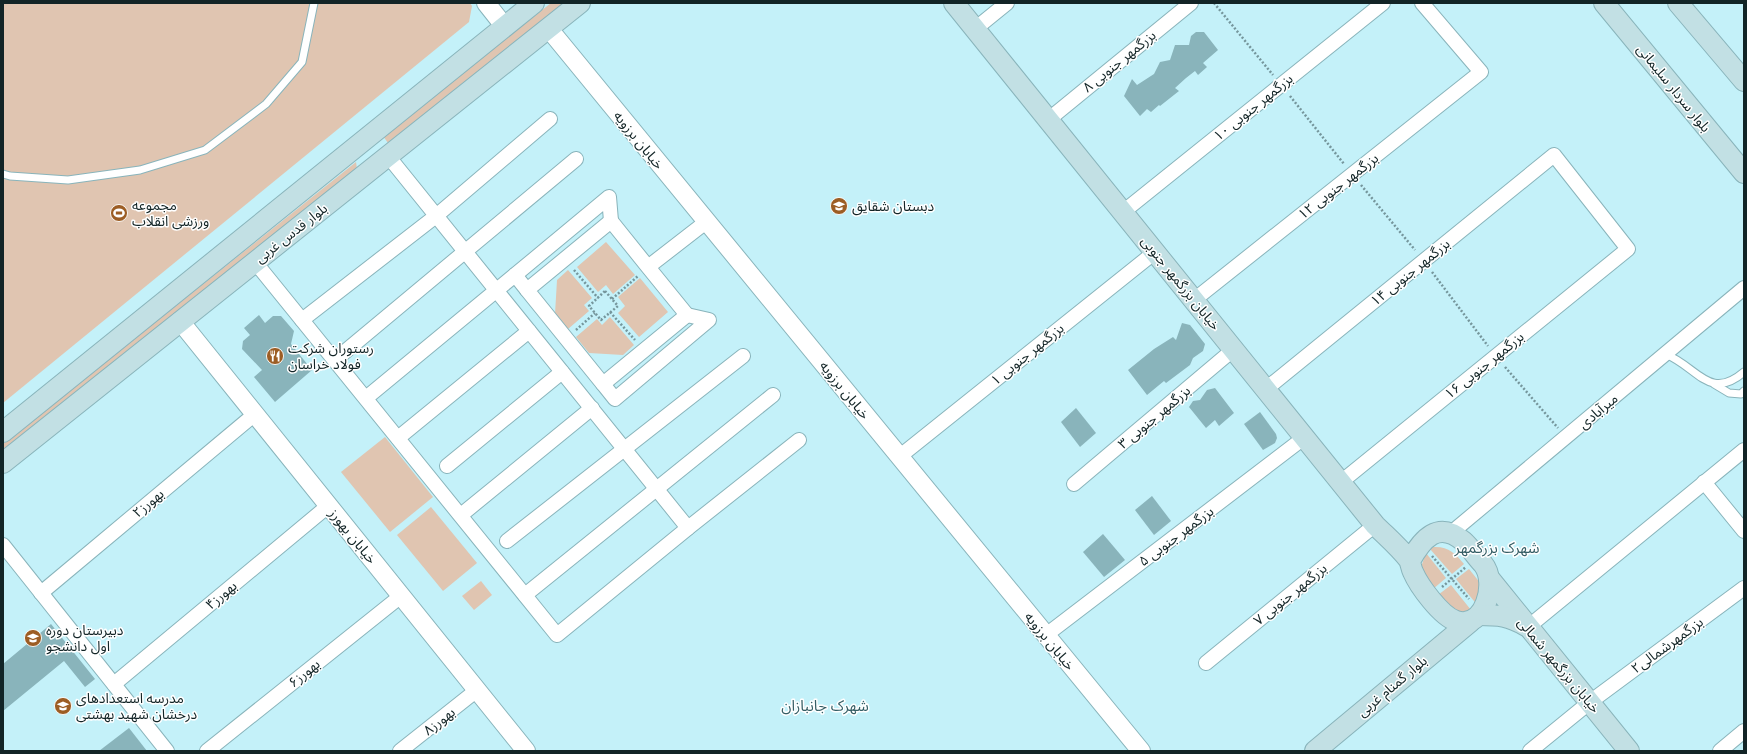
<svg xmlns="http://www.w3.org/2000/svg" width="1747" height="754" font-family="Lato,'Noto Sans Arabic',sans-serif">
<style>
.green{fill:#e0c5b1}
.building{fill:#89b4bb}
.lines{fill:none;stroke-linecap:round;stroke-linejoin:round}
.service-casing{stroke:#89b4bb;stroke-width:9}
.minor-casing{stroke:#89b4bb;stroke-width:16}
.tertiary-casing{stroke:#89b4bb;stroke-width:20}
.secondary-casing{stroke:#89b4bb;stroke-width:22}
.path{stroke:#75969c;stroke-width:2.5;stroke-dasharray:2 2;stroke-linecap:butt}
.service{stroke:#fff;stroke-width:7}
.minor{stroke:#fff;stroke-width:14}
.tertiary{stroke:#fff;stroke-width:18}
.secondary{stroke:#c2e0e4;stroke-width:20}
.labels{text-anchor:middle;stroke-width:3;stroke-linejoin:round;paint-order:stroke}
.street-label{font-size:14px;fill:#122426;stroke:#fff}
.poi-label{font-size:14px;fill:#122426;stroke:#fff;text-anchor:start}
.neighbourhood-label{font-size:15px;fill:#355e65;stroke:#fff}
</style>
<rect width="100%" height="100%" fill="#c4f1f9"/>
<g class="green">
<path d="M3 3H470L472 6 469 22 3 403Z"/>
<path d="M551 3H565L388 143 383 136Z"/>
<path d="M356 162 357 169 3 454V444Z"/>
<path d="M606 242 635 275 613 294 606 285 598 292 577 267Z"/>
<path d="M568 270 592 298 584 305 589 311 568 329 555 314 557 280Z"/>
<path d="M640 278 668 312 639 337 618 313 625 306 618 297Z"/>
<path d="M610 317 634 345 623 355 589 353 576 337 597 319 602 325Z"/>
<path d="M385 437 433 497 390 532 341 472Z"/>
<path d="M431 507 477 563 443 591 397 535Z"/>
<path d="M1433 547C1448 546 1455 553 1464 564L1452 574 1430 549Z"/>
<path d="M1426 553 1446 578 1433 589 1421 567Z"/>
<path d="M1469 569 1481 584 1478 606 1456 579Z"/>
<path d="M481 581 492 595 474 610 462 596Z"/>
<path d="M1451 585 1471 610C1455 616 1449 606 1438 595Z"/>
</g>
<g class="building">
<path d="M1196 32H1204L1218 50 1203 63 1207 67 1198 75 1195 71 1186 78 1175 88 1179 91 1160 106 1159 105 1151 112 1147 109 1140 116 1124 96 1132 79 1137 85 1154 74 1160 62 1170 60 1175 45H1189L1191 36Z"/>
<path d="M259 315 265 323 273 316H281L294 331 291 344 312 370 275 402 254 377 262 370 242 349 243 341 250 335 244 328Z"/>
<path d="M1182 323 1190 325 1205 344 1203 351 1193 358 1190 365 1166 383 1164 381 1147 395 1128 370 1154 349 1173 337 1176 340Z"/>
<path d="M1215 388 1234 413 1219 426 1215 420 1206 428 1189 407 1193 401 1200 400 1207 390Z"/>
<path d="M1076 408 1096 433 1080 447 1061 422Z"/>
<path d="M1260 412 1276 434 1277 438 1275 443 1263 450 1244 424Z"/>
<path d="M1152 496 1171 521 1154 535 1135 510Z"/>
<path d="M1103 534 1125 560 1104 577 1083 552Z"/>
<path d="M51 624 95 679 85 687 64 661 3 711V664Z"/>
<path d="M129 728 147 751H99Z"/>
</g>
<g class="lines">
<g class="service-casing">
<g id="service">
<path d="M3 174 10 176 68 180 140 170 205 150 266 104 302 62 314 3"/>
<path d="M1665 354C1697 366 1709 402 1744 372"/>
<path d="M1714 384 1729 393 1741 394 1744 391"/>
</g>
</g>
<g class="minor-casing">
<g id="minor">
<path d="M975 29 1007 3"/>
<path d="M1048 120 1191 3"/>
<path d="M1123 212 1383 3"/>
<path d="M255 262 557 635 688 528 388 156"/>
<path d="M648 267 687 315 603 384 527 290 611 221 648 267 706 222"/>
<path d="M515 275 609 197 611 221"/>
<path d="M1194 300 1481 72 1422 3"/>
<path d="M302 320 436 216 550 119"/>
<path d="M335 360 576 159"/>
<path d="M603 384 615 399 709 320 687 315"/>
<path d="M1266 389 1554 155 1628 249 1341 482"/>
<path d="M366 398 515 275 527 290"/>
<path d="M398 438 529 331"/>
<path d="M899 457 1155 252"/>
<path d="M447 466 562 372"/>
<path d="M1704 482 1744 531"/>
<path d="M1074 484 1234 349"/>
<path d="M461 515 592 408"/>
<path d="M688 528 799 440"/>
<path d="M1451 533 1744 288"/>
<path d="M507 541 743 356"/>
<path d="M3 545 167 751"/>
<path d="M41 593 255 414"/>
<path d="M525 595 773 395"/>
<path d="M1528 627 1744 450"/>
<path d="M1046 635 1305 437"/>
<path d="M1206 663 1375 525"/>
<path d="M114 684 328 506"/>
<path d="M207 751 401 596"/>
<path d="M400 751 477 690"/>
<path d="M1530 751 1590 702 1744 588"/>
<path d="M1720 751 1744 731"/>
</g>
</g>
<g class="tertiary-casing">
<g id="tertiary">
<path d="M486 3 505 27"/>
<path d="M549 29 1141 751"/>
<path d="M180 321 526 751"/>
</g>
</g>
<g class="secondary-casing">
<g id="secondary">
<path d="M954 3 1375 525C1386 536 1399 547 1409 560 1411 564 1411 568 1413 572 1419 586 1441 616 1456 621 1485 630 1498 582 1483 564 1476 557 1471 548 1463 541 1438 520 1422 539 1410 561"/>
<path d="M1604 3 1744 173"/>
<path d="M1678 3 1744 81"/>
<path d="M3 432 534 3"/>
<path d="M3 463 580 3"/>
<path d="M1489 578 1629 751"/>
<path d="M1479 615C1499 615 1509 616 1526 626"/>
<path d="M1315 751 1470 622"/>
</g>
</g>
<g class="path">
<path d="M1214 3 1273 75"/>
<path d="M1290 96 1344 164"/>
<path d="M1361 185 1415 250"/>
<path d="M574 270 598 298"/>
<path d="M1432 272 1488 346"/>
<path d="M605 291 618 306 601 320 589 306Z"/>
<path d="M612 299 638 276"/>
<path d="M610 312 635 340"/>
<path d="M576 330 595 313"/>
<path d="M1505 367 1558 428"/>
<path d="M1432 556 1469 599"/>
<path d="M1442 587 1466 567"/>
</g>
<use href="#service" class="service"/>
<use href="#minor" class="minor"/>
<use href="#tertiary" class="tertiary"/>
<use href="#secondary" class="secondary"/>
</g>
<defs>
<g id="school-disc" transform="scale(0.9)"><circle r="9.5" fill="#9c5d24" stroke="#fff"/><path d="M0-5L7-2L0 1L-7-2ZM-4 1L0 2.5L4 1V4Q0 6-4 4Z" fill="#fff"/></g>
<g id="stadium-disc" transform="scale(0.9)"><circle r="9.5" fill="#9c5d24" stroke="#fff"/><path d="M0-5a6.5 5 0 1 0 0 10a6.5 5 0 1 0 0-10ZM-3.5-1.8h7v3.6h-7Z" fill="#fff"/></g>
<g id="restaurant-disc" transform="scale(0.9)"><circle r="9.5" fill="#9c5d24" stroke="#fff"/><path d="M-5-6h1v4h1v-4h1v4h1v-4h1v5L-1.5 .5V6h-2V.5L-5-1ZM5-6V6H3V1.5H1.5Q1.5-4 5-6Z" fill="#fff"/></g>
</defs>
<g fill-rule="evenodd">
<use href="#school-disc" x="839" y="206"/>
<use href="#stadium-disc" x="119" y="213"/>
<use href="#restaurant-disc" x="275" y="356"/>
<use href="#school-disc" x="33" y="638"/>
<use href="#school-disc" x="63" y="706"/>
</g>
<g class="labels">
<g class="street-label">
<text transform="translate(1119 61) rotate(-39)" y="5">بزرگمهر جنوبی ۸</text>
<text transform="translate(1674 88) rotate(51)" y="5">بلوار سردار سلیمانی</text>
<text transform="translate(1253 107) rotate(-39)" y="5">بزرگمهر جنوبی ۱۰</text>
<text transform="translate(639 140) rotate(51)" y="5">خیابان برزویه</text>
<text transform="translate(1338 186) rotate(-38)" y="5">بزرگمهر جنوبی ۱۲</text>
<text transform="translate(291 233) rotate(-38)" y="5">بلوار قدس غربی</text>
<text transform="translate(1410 272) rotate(-39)" y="5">بزرگمهر جنوبی ۱۴</text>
<text transform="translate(1181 283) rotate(51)" y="5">خیابان بزرگمهر جنوبی</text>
<text transform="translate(1027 354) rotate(-39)" y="5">بزرگمهر جنوبی ۱</text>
<text transform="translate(1484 365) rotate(-39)" y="5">بزرگمهر جنوبی ۱۶</text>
<text transform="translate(845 390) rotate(51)" y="5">خیابان برزویه</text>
<text transform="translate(1598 411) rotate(-40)" y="5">میرآبادی</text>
<text transform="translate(1154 417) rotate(-40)" y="5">بزرگمهر جنوبی ۳</text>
<text transform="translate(148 503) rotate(-40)" y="5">بهورز۲</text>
<text transform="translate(353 536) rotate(51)" y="5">خیابان بهورز</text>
<text transform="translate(1176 536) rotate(-37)" y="5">بزرگمهر جنوبی ۵</text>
<text transform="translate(1290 594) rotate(-39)" y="5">بزرگمهر جنوبی ۷</text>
<text transform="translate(221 595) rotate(-40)" y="5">بهورز۴</text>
<text transform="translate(1050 641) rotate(51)" y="5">خیابان برزویه</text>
<text transform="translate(1667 645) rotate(-36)" y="5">بزرگمهرشمالی۲</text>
<text transform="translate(1559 665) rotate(50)" y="5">خیابان بزرگمهر شمالی</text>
<text transform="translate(304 673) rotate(-39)" y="5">بهورز۶</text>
<text transform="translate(1392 686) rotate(-40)" y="5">بلوار گمنام غربی</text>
<text transform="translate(439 721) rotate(-38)" y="5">بهورز۸</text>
</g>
<g class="poi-label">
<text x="132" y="210">مجموعه<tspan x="132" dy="16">ورزشی انقلاب</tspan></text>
<text x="852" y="211">دبستان شقایق</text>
<text x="288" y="353">رستوران شرکت<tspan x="288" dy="16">فولاد خراسان</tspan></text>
<text x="46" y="635">دبیرستان دوره<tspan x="46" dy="16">اول دانشجو</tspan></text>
<text x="76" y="703">مدرسه استعدادهای<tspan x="76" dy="16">درخشان شهید بهشتی</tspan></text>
</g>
<g class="neighbourhood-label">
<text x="1497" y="553">شهرک بزرگمهر</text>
<text x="825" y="711">شهرک جانبازان</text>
</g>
</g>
<rect width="1747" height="754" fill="none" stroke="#122426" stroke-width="8"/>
</svg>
